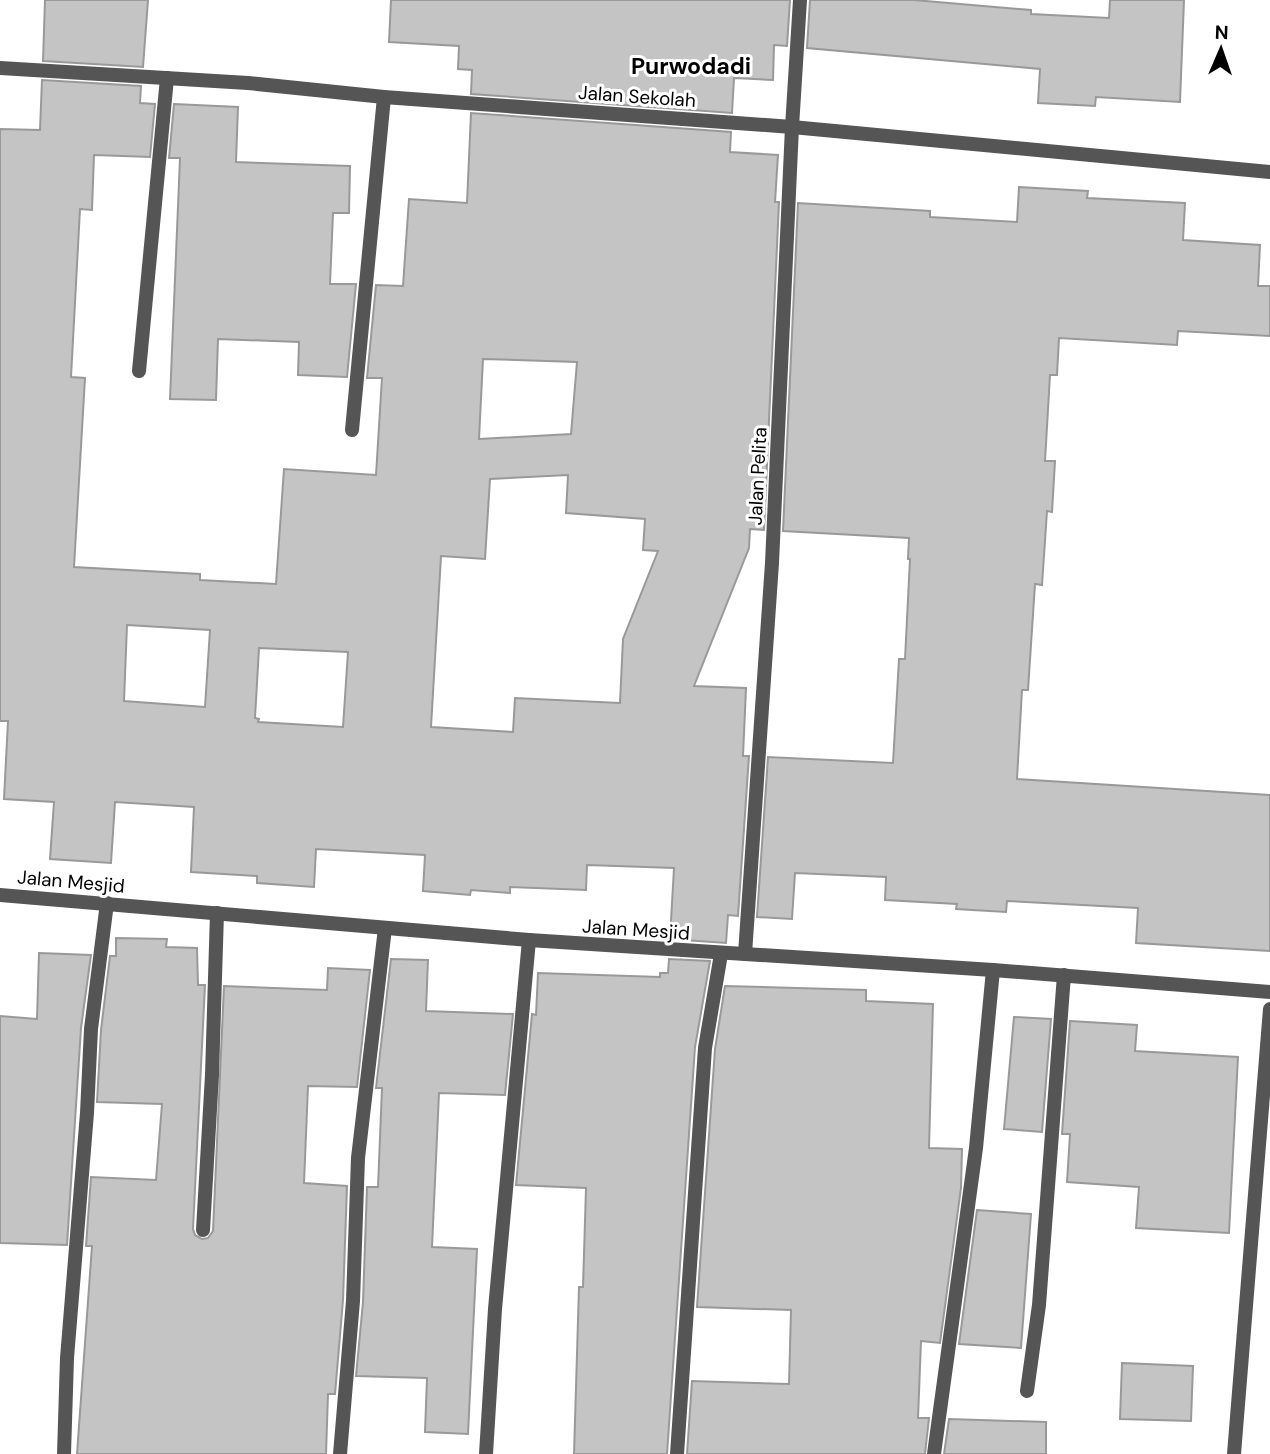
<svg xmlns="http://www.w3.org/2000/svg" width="1270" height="1454" font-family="'DM Sans',sans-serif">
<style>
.building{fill:#c4c4c4;stroke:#999;stroke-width:2;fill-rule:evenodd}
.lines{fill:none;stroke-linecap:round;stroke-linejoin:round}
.street{stroke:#555;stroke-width:14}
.labels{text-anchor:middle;stroke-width:6;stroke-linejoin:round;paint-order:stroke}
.street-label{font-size:19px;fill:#000;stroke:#fff}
.quarter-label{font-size:23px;font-weight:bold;fill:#000;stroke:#fff}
</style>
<rect width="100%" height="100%" fill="#fff"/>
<g class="building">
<path d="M45 0H148L143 67 43 61Z"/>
<path d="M391 0H790L787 46 774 45 773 80 734 78 732 113 471 94 472 70 458 69 459 46 389 42Z"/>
<path d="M810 0H914L1031 10V14L1109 18 1110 0H1184L1180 102 1096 97 1095 106 1038 103 1040 69 807 48Z"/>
<path d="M42 80 141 86 140 103 155 104 150 157 94 155 92 210 80 209 71 377 85 378 74 567 200 574V580L276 584 284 469 376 475 382 378H367L376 285 403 286 409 199 467 203 471 113 731 132 730 152 778 155 775 202H779L764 530 750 529 749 548 694 686 746 688 743 756H749L738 916 728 915 726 943 670 939 674 868 587 865 586 890 510 887V893L471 890 470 895 423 891 425 855 316 849 314 887 257 883V876L191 872 194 807 115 802 111 863 50 859 54 802 4 799 8 721H0V129L40 130ZM483 359 577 362 571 434 479 439ZM568 475 566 513 645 519 643 550 658 551 623 639 620 703 515 698 513 732 431 727 441 556 485 559 490 479ZM127 625 210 630 205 707 124 701ZM259 648 348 652 343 727 258 722 259 719 255 718Z"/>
<path d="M174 104 238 107 236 162 350 166 349 213H333L330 284H356L347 377 298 375 299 342 218 339 216 400 170 399 180 158H169Z"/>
<path d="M1019 187 1088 191 1087 198 1185 203 1183 240 1260 245 1258 286H1270V336L1178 331 1177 345 1059 338 1057 375H1050L1045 461H1055L1052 512 1047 511 1042 585 1035 584 1028 690H1022L1017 779 1270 795V951L1136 943 1138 908 1007 901 1006 912 956 909 957 904 885 900 886 877 795 873 792 919 757 917 768 757 893 763 899 659H905L910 559H908L909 538 783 531 798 203 930 211V217L1017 222Z"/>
<path d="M116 938 167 939 166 947 197 948 198 985H205L193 1229 195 1235 202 1239 208 1238 213 1231 224 986 327 990 328 968 370 970 357 1087 308 1086 304 1183 347 1186 343 1300 335 1394H328L326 1454H77L92 1246H86L91 1177 156 1180 162 1104 97 1102 101 1030 110 956H116Z"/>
<path d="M39 953 91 955 81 1028 67 1245 0 1243V1016L37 1019Z"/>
<path d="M391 959 428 960 426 1011 513 1014 505 1095 439 1093 432 1247 477 1249 468 1434 425 1432 427 1378 356 1376 363 1302 367 1187H378L382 1088H376Z"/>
<path d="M669 959 710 961 695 1047 667 1454H574L579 1287H583L586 1188 516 1185 532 1014 536 1015 538 973 660 977V973H668Z"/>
<path d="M725 986 866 990V1001L933 1004 929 1148 962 1149 961 1188 940 1343 921 1341 918 1418H929L925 1454H687L692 1381 789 1384 791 1310 697 1307 715 1049Z"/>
<path d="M1014 1017 1051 1019 1042 1132 1004 1129Z"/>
<path d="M1070 1021 1137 1025 1135 1051 1238 1057 1229 1233 1136 1228 1139 1187 1067 1182 1070 1134H1062Z"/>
<path d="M977 1210 1031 1214 1021 1348 959 1344Z"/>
<path d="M1122 1363 1193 1366 1191 1421 1120 1419Z"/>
<path d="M949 1419 1046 1422V1454H944Z"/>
</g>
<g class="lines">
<g class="street">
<path d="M0 68 248 83 384 97 792 127 1270 172"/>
<path d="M139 371 167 78"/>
<path d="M352 430 384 97"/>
<path d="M0 895 529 940 993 970 1270 992"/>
<path d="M745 954 772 563 792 127 800 0"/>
<path d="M203 1230 212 1075 217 913"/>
<path d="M1027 1391 1039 1305 1064 975"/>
<path d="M64 1454 67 1358 87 1113 91 1029 107 903"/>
<path d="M340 1454 353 1301 358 1158 385 928"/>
<path d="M486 1454 495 1309 529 940"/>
<path d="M677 1454 705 1048 721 954"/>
<path d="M934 1454 976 1148 993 970"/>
<path d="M1234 1454 1270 1009"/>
</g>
</g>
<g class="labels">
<g class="street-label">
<text transform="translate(637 96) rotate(4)" y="7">Jalan Sekolah</text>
<text transform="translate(757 476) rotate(-87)" y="7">Jalan Pelita</text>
<text transform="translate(71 881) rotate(5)" y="7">Jalan Mesjid</text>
<text transform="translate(636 929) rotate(4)" y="7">Jalan Mesjid</text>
</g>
<g class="quarter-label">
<text x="691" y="74">Purwodadi</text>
</g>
</g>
<g transform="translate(1221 49) rotate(2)" stroke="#ffffff" stroke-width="5" paint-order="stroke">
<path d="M0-5L12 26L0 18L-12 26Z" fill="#000000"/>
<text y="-10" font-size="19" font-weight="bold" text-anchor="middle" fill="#000000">N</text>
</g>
</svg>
